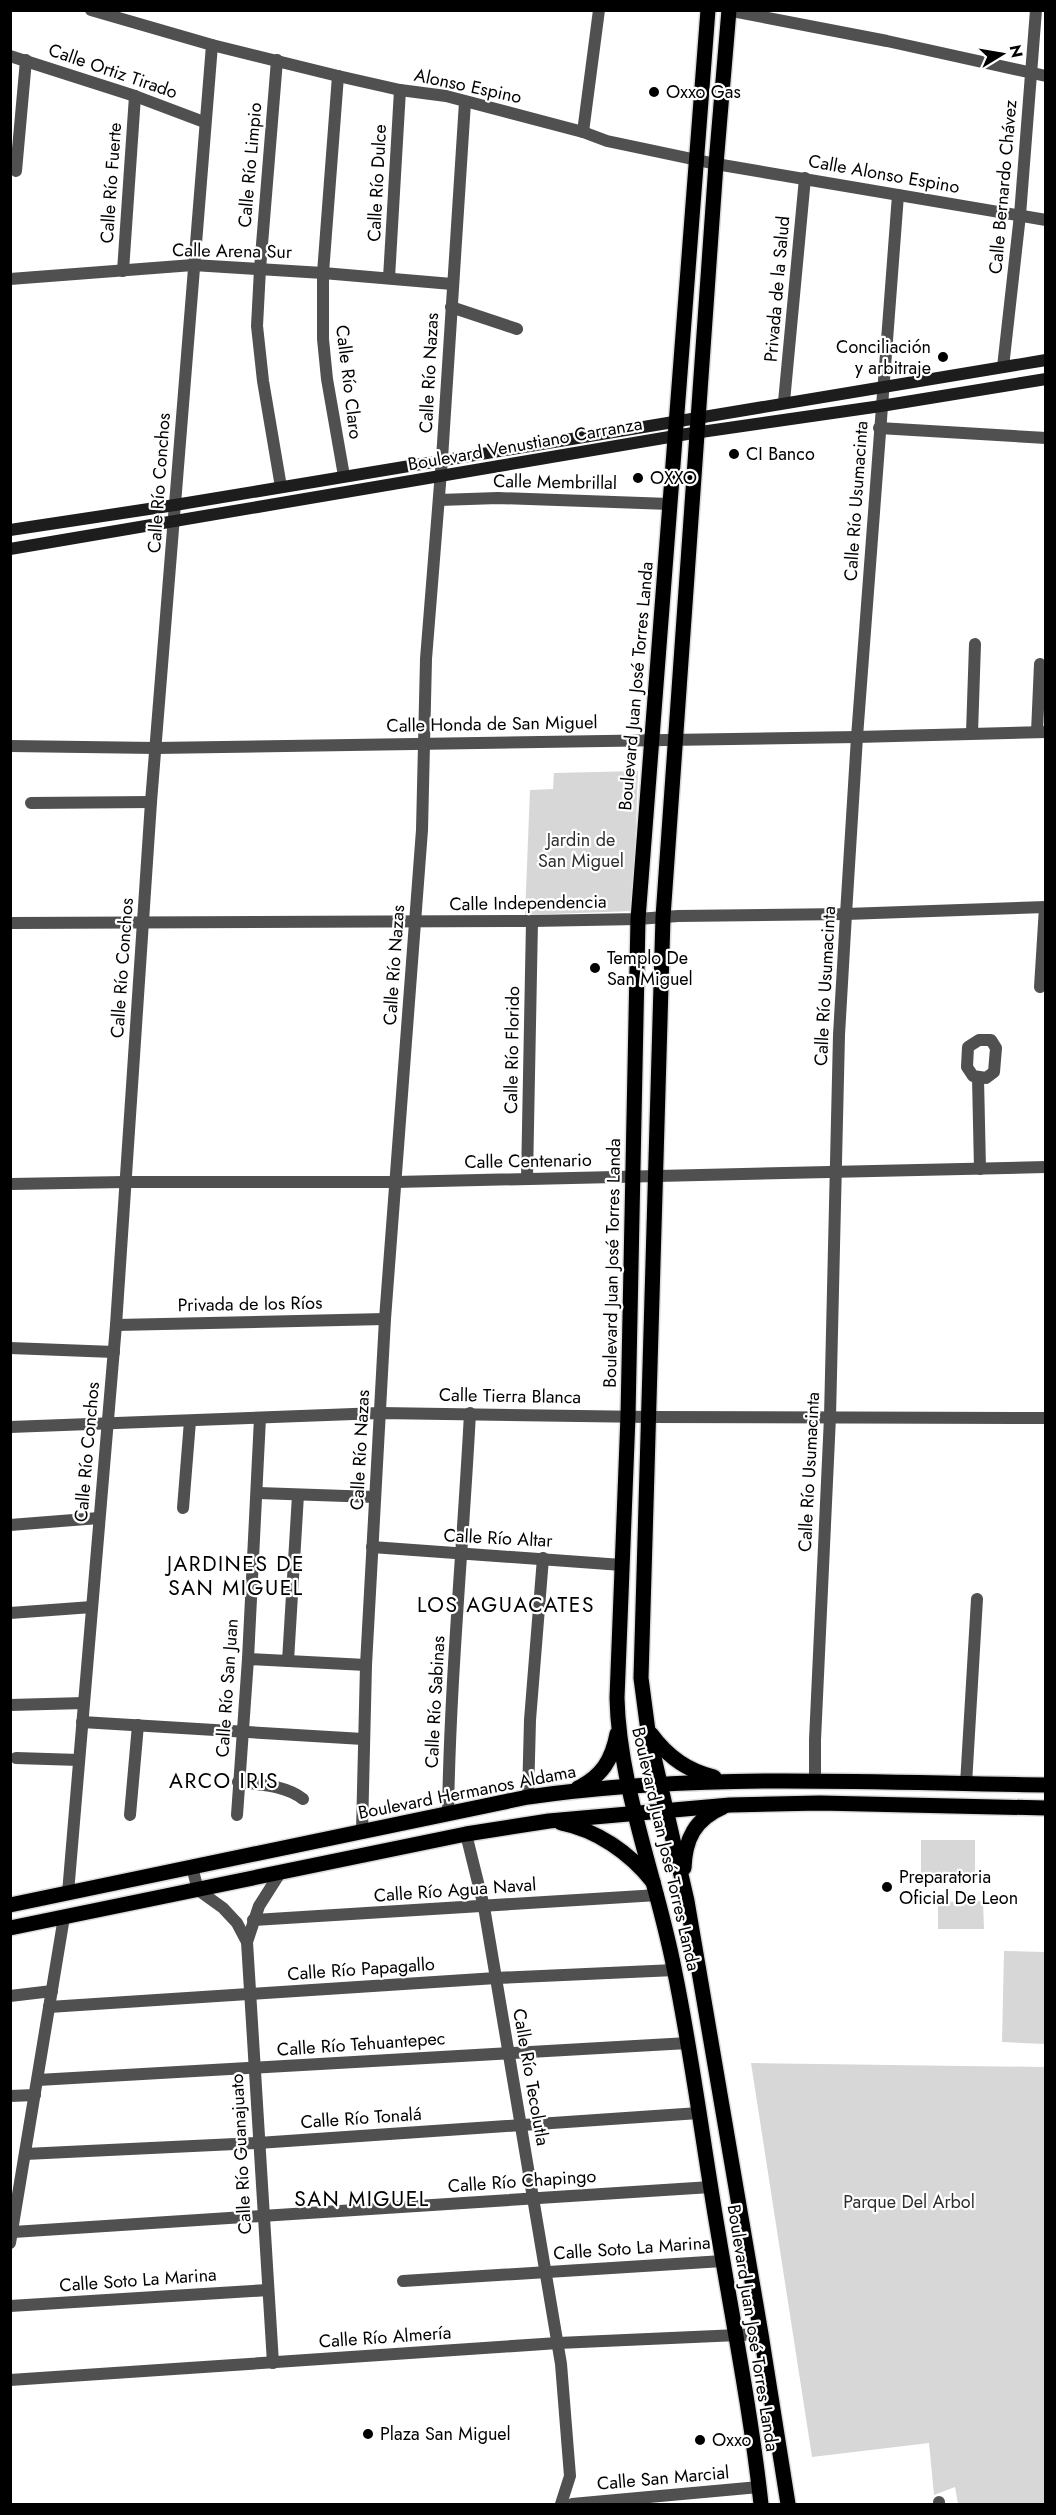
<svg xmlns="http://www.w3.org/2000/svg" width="1056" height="2515" font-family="Jost,sans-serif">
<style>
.park{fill:#d7d7d7}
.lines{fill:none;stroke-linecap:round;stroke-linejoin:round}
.primary-casing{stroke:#dbdbdb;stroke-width:18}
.minor{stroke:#505050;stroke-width:12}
.secondary{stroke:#1d1d1d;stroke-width:12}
.primary{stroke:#000;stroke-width:15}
.poi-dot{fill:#000;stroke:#fff;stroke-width:2}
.labels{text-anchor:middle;stroke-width:4.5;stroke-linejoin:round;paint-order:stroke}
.street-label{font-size:18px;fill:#000;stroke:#fff}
.poi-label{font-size:18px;fill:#000;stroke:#fff;text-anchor:start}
.park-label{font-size:18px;fill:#2e2e2e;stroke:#fff}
.quarter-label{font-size:21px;letter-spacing:1.5px;fill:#000;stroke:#fff}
</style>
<rect width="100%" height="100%" fill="#fff"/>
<g class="park">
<path d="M638 771 633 911 525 915 530 790 553 789 554 773Z"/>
<rect x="921" y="1840" width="54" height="34"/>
<path d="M983 1901 984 1929H938V1902Z"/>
<path d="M1004 1951 1045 1952V2044L1002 2042Z"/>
<path d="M751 2063 1045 2067V2504H958L955 2487 934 2495 929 2443 812 2457Z"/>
</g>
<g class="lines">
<g class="primary-casing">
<g id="primary">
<path d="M708 10 638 919 628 1416 617 1698C619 1787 657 1880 674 1968 692 2055 703 2144 718 2232 733 2322 751 2413 761 2504"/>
<path d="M729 10 716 164 663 917 641 1678 648 1731 687 1901 761 2334 788 2504"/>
<path d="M651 1734C667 1756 687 1771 714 1777"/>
<path d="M578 1788C602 1776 612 1760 617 1734"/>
<path d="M561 1823C597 1830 630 1853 653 1882"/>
<path d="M684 1868C685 1839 695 1819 723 1807"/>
<path d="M10 1905 528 1797C700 1772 873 1783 1046 1785"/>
<path d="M10 1928 466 1834 549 1821 730 1805 820 1803 1046 1808"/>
</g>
</g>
<g class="minor">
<path d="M91 10 212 45 338 76 400 90 446 96 583 132 607 141 716 164 1046 220"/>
<path d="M727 10 887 41 1046 76"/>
<path d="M10 56 135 96 204 122"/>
<path d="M277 60 260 269 257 326 263 381 281 487"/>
<path d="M338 76 323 273V339L327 379 344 476"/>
<path d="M583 132 599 10"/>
<path d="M16 171 26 60"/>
<path d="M123 271 135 96"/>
<path d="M389 278 400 90"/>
<path d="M10 279 193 265 323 273 452 284"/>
<path d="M451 307 517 329"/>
<path d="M1003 367 1020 215 1036 10"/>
<path d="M784 402 805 178"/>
<path d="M879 428 1046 438"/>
<path d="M439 500 498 498 670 504"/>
<path d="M1037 732 1040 664"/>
<path d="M972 733 975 644"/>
<path d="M10 746 156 748 857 737 1046 732"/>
<path d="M31 803 151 802"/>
<path d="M10 923 532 921 638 919 678 916 846 914 1046 907"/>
<path d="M1040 987 1045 907"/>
<path d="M979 1040H991L996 1048 994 1072 986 1078 973 1076 967 1067 968 1047Z"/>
<path d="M978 1078 980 1169"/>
<path d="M527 1179 532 921"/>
<path d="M10 1184 125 1182H396L1046 1167"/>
<path d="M116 1325 385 1319"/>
<path d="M10 1348 114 1352"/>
<path d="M10 1427 380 1413 649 1417 1046 1418"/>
<path d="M258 1493 375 1497"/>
<path d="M183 1508 190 1421"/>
<path d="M10 1525 99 1518"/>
<path d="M372 1547 622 1565"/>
<path d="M10 1613 92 1607"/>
<path d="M248 1659 366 1665"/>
<path d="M288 1661 298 1495"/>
<path d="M10 1705 84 1703"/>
<path d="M82 1722 363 1739"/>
<path d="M16 1758 79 1760"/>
<path d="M815 1781V1740L830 1417 839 1035 846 914 857 737 898 195"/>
<path d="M238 1782C261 1785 285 1785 303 1799"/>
<path d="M966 1784 977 1599"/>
<path d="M528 1797 530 1720 543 1558"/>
<path d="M448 1814C450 1680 463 1547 470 1413"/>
<path d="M130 1815 138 1725"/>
<path d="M237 1815 248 1659 260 1418"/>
<path d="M362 1831 366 1665 385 1319 422 830 426 659 442 459 465 102"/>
<path d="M466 1834 484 1907 561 2364 570 2476 561 2504"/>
<path d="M192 1867 198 1890 223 1908 237 1923 247 1942"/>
<path d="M68 1893 116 1325 151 802 212 45"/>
<path d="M253 1920 658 1895"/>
<path d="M10 1996 52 1991"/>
<path d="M49 2007 496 1978 675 1970"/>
<path d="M38 2080 688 2043"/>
<path d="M10 2096 35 2095"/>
<path d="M25 2154 258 2143 699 2113"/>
<path d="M13 2232 711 2187"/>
<path d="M10 2243 64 1917"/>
<path d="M403 2281 723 2261"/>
<path d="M10 2306 268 2290"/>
<path d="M273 2363 247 1942 259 1906 280 1873"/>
<path d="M10 2380 558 2343 761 2334"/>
<path d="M939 2502V2504"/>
<path d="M572 2504 759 2487"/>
</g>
<g class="secondary">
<path d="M10 530 175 505 1046 360"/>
<path d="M10 549 687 434 881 406 1046 379"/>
</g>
<use href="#primary" class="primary"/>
</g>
<g class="poi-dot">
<circle cx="654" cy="92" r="6"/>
<circle cx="943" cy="357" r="6"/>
<circle cx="734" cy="454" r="6"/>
<circle cx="638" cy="478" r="6"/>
<circle cx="595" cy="968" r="6"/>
<circle cx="887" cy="1887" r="6"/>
<circle cx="368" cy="2434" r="6"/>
<circle cx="700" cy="2440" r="6"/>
</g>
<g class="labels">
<g class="street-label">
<text transform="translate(113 71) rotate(19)" y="6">Calle Ortiz Tirado</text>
<text transform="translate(468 86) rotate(12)" y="6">Alonso Espino</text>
<text transform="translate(250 165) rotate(-85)" y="6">Calle Río Limpio</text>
<text transform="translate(884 174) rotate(10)" y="6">Calle Alonso Espino</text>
<text transform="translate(111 183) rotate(-86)" y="6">Calle Río Fuerte</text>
<text transform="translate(377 183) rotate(-87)" y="6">Calle Río Dulce</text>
<text transform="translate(1003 187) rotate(-85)" y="6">Calle Bernardo Chávez</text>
<text transform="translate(232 251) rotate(1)" y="6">Calle Arena Sur</text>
<text transform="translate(777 289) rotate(-85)" y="6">Privada de la Salud</text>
<text transform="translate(429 373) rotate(-87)" y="6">Calle Río Nazas</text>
<text transform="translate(349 382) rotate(83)" y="6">Calle Río Claro</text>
<text transform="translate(525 444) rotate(-10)" y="6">Boulevard Venustiano Carranza</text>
<text transform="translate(555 482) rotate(1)" y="6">Calle Membrillal</text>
<text transform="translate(159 483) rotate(-86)" y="6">Calle Río Conchos</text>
<text transform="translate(856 501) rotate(-86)" y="6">Calle Río Usumacinta</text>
<text transform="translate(636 686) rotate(-85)" y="6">Boulevard Juan José Torres Landa</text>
<text transform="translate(492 724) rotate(-1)" y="6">Calle Honda de San Miguel</text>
<text transform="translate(528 903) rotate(-1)" y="6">Calle Independencia</text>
<text transform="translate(394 965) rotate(-86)" y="6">Calle Río Nazas</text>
<text transform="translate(122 968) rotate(-86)" y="6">Calle Río Conchos</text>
<text transform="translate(825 986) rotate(-87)" y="6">Calle Río Usumacinta</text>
<text transform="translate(512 1050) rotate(-89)" y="6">Calle Río Florido</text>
<text transform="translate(528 1161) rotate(-1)" y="6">Calle Centenario</text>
<text transform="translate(612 1263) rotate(-89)" y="6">Boulevard Juan José Torres Landa</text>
<text transform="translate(250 1304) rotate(-1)" y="6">Privada de los Ríos</text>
<text transform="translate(510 1396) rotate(1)" y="6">Calle Tierra Blanca</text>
<text transform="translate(360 1450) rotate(-87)" y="6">Calle Río Nazas</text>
<text transform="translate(87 1452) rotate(-85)" y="6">Calle Río Conchos</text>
<text transform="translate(809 1472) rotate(-87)" y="6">Calle Río Usumacinta</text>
<text transform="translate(498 1538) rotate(3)" y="6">Calle Río Altar</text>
<text transform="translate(227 1688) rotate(-86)" y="6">Calle Río San Juan</text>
<text transform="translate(435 1702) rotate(-87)" y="6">Calle Río Sabinas</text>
<text transform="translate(467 1792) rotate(-11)" y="6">Boulevard Hermanos Aldama</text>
<text transform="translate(666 1849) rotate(77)" y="6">Boulevard Juan José Torres Landa</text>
<text transform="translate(455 1890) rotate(-4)" y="6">Calle Río Agua Naval</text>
<text transform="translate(361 1969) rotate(-4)" y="6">Calle Río Papagallo</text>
<text transform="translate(361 2044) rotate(-4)" y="6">Calle Río Tehuantepec</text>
<text transform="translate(531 2077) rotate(80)" y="6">Calle Río Tecolutla</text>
<text transform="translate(361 2118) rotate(-4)" y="6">Calle Río Tonalá</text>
<text transform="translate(241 2154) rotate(-93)" y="6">Calle Río Guanajuato</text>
<text transform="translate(522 2181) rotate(-4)" y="6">Calle Río Chapingo</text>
<text transform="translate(632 2248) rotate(-4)" y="6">Calle Soto La Marina</text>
<text transform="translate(138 2280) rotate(-4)" y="6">Calle Soto La Marina</text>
<text transform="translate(753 2328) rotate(81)" y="6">Boulevard Juan José Torres Landa</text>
<text transform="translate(385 2337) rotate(-4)" y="6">Calle Río Almería</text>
<text transform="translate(663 2478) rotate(-5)" y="6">Calle San Marcial</text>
</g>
<g class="poi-label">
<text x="666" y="98">Oxxo Gas</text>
<text x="931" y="353" text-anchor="end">Conciliación<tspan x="931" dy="21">y arbitraje</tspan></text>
<text x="746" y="460">CI Banco</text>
<text x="650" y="484">OXXO</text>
<text x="607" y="964">Templo De<tspan x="607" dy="21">San Miguel</tspan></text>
<text x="899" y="1883">Preparatoria<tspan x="899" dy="21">Oficial De Leon</tspan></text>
<text x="380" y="2440">Plaza San Miguel</text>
<text x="712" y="2446">Oxxo</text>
</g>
<g class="park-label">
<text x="581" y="846">Jardin de<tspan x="581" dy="21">San Miguel</tspan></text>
<text x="909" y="2208">Parque Del Arbol</text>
</g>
<g class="quarter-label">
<text x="236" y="1571">JARDINES DE<tspan x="236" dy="24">SAN MIGUEL</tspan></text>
<text x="506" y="1612">LOS AGUACATES</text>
<text x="224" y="1788">ARCO IRIS</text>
<text x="362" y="2206">SAN MIGUEL</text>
</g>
</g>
<rect width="1056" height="2515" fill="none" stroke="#000000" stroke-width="24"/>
<g transform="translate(1002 54) rotate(79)" stroke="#ffffff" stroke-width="4.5" paint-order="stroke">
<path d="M0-4.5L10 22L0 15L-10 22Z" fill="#000000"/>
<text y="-9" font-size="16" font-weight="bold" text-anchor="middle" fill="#000000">N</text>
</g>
</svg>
